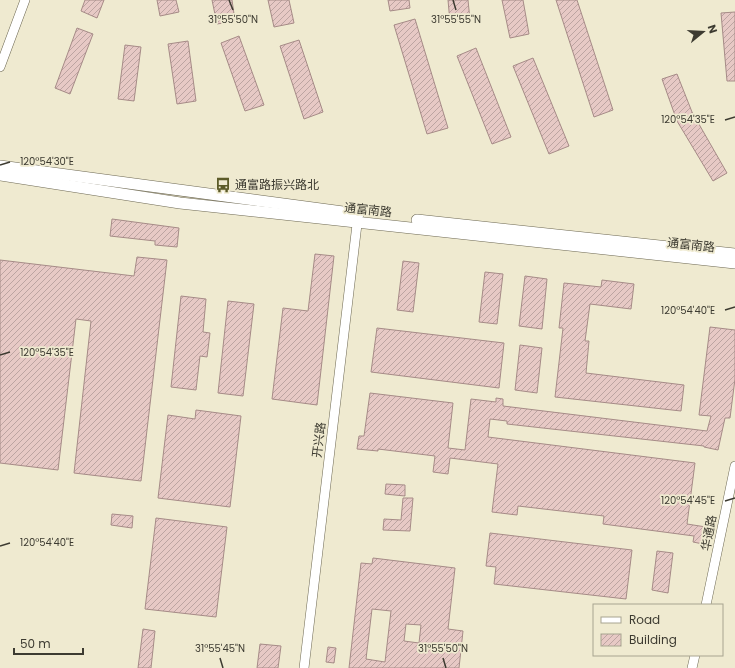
<svg xmlns="http://www.w3.org/2000/svg" width="735" height="668" font-family="Poppins,'Noto Sans SC',sans-serif">
<style>
.building{fill:url(#building-hatch);stroke:#a68b87;fill-rule:evenodd}
.lines{fill:none;stroke-linecap:round;stroke-linejoin:round}
.minor-casing{stroke:#6d6852;stroke-width:10}
.major-casing{stroke:#6d6852;stroke-width:12}
.minor{stroke:#fff;stroke-width:9}
.major{stroke:#fff;stroke-width:11}
.ticks{fill:none;stroke:#3d3b31;stroke-width:1.5}
.labels{text-anchor:middle;stroke-width:3.5;stroke-linejoin:round;paint-order:stroke}
.poi-label{font-size:12px;fill:#3d3b31;stroke:#efead0;text-anchor:start}
.street-label{font-size:12px;fill:#3d3b31;stroke:#efead0}
.ticks-label{font-size:10px;text-anchor:middle;fill:#3d3b31;stroke:#efead0;stroke-width:3.5;stroke-linejoin:round;paint-order:stroke}
</style>
<defs>
<pattern id="building-hatch" width="6" height="6" patternUnits="userSpaceOnUse"><rect width="6" height="6" fill="#e7c9c5"/><path d="M-1 1l2-2M0 6l6-6M5 7l2-2" fill="none" stroke="#bca4a1"/></pattern>
</defs>
<rect width="100%" height="100%" fill="#efead0"/>
<g class="building">
<path d="M85 0H104L97 18 81 11Z"/>
<path d="M157 0H176L179 12 160 16Z"/>
<path d="M212 0H232L235 21 217 24Z"/>
<path d="M268 0H289L294 23 274 27Z"/>
<path d="M388 0H409L410 8 390 11Z"/>
<path d="M448 0H468L470 20 450 22Z"/>
<path d="M502 0H523L529 34 510 38Z"/>
<path d="M556 0H577L613 110 594 117Z"/>
<path d="M735 12V81H727L721 13Z"/>
<path d="M415 19 448 128 427 134 394 25Z"/>
<path d="M77 28 93 34 70 94 55 88Z"/>
<path d="M239 36 264 105 245 111 221 43Z"/>
<path d="M299 40 323 112 304 119 280 46Z"/>
<path d="M188 41 196 101 177 104 168 44Z"/>
<path d="M125 45 141 47 134 101 118 99Z"/>
<path d="M476 48 511 137 492 144 457 56Z"/>
<path d="M533 58 569 146 549 154 513 66Z"/>
<path d="M677 74 692 112 727 173 713 181 677 121 662 79Z"/>
<path d="M112 219 179 228 177 247 155 245V241L110 236Z"/>
<path d="M315 254 334 256 317 405 272 399 283 308 308 311Z"/>
<path d="M137 257 167 260 141 481 74 473 91 321 76 319 58 470 0 463V260L134 276Z"/>
<path d="M403 261 419 263 413 312 397 310Z"/>
<path d="M485 272 503 274 497 324 479 322Z"/>
<path d="M525 276 547 279 542 329 519 326Z"/>
<path d="M602 280 634 284 631 309 590 304 585 341H589L586 373 684 385 681 411 555 397 563 328H559L564 283 601 287Z"/>
<path d="M181 296 206 299 203 332 210 333 207 357 200 356 196 390 171 387Z"/>
<path d="M228 301 254 304 243 396 218 393Z"/>
<path d="M710 327 735 330V379L730 418H725L718 450 704 447V446L507 424V421L490 419 488 437 695 463 687 524 706 527 703 544 693 542 694 536 603 524 604 516 518 506 517 515 492 512 498 464 450 458 448 474 433 472 435 456 378 449V451L357 449 359 436H364L370 393 453 403 448 448 465 450 471 399 496 402V398L503 399V406L707 431 711 416 699 415Z"/>
<path d="M377 328 504 343 499 388 371 372Z"/>
<path d="M520 345 542 348 537 393 515 390Z"/>
<path d="M196 410 241 416 230 507 158 498 168 415 195 419Z"/>
<path d="M386 484 405 485V496L385 494Z"/>
<path d="M403 498H413L410 531 383 530 384 519 401 520Z"/>
<path d="M112 514 133 516 132 528 111 525Z"/>
<path d="M156 518 227 527 216 617 145 609Z"/>
<path d="M490 533 632 550 626 599 494 584 496 567 486 566Z"/>
<path d="M657 551 673 553 668 593 652 590Z"/>
<path d="M373 558 455 568 448 629 463 631 459 668H349L361 563 372 564ZM372 609 391 611 385 662 366 659ZM406 624 421 625 419 643 404 641Z"/>
<path d="M143 629 155 631 151 668H138Z"/>
<path d="M260 644 281 646 278 668H257Z"/>
<path d="M328 647 336 648 334 663 326 662Z"/>
</g>
<g class="lines">
<g class="minor-casing">
<g id="minor">
<path d="M0 67 25 0"/>
<path d="M706 605 735 466"/>
<path d="M304 668 358 216"/>
<path d="M692 668 695 655"/>
</g>
</g>
<g class="major-casing">
<g id="major">
<path d="M0 166 358 214"/>
<path d="M0 175 180 203 735 263"/>
<path d="M417 220 735 254"/>
</g>
</g>
<use href="#minor" class="minor"/>
<use href="#major" class="major"/>
</g>
<path class="ticks" d="M229 0 233 10M453 0 456 10M725 120 735 117M0 165 10 162M725 310 735 307M0 355 10 352M725 501 735 498M0 546 10 543M220 658 223 668M443 658 446 668"/>
<defs>
<g id="bus-bare" transform="scale(1.2)"><path d="M-5-6H5V4H4V6H2V4H-2V6H-4V4H-5ZM-3.5-4V0h7V-4ZM-3.5 1.2v1.5H-2V1.2ZM2 1.2v1.5H3.5V1.2Z" fill="#5c5b28" stroke="#efead0" stroke-width="2.5" paint-order="stroke"/></g>
</defs>
<g fill-rule="evenodd">
<use href="#bus-bare" x="223" y="185"/>
</g>
<g class="labels">
<g class="poi-label">
<text x="235" y="189">通富路振兴路北</text>
</g>
<g class="street-label">
<text transform="translate(368 210) rotate(6)" y="4">通富南路</text>
<text transform="translate(691 245) rotate(6)" y="4">通富南路</text>
<text transform="translate(319 440) rotate(-83)" y="4">开兴路</text>
<text transform="translate(709 533) rotate(-79)" y="4">华通路</text>
</g>
</g>
<g class="ticks-label">
<text x="233" y="23">31°55'50"N</text>
<text x="456" y="23">31°55'55"N</text>
<text x="688" y="123">120°54'35"E</text>
<text x="47" y="165">120°54'30"E</text>
<text x="688" y="314">120°54'40"E</text>
<text x="47" y="356">120°54'35"E</text>
<text x="688" y="504">120°54'45"E</text>
<text x="47" y="546">120°54'40"E</text>
<text x="220" y="652">31°55'45"N</text>
<text x="443" y="652">31°55'50"N</text>
</g>
<rect x="593" y="604" width="130" height="52" fill="#efead0" stroke="#a8a490"/>
<rect x="601" y="617" width="20" height="6" fill="#ffffff" stroke="#a8a490"/>
<text x="629" y="624" font-size="12" fill="#3d3b31">Road</text>
<rect x="601" y="634" width="20" height="12" fill="url(#building-hatch)" stroke="#a8a490"/>
<text x="629" y="644" font-size="12" fill="#3d3b31">Building</text>
<g transform="translate(703 32) rotate(72)" stroke="#efead0" stroke-width="3" paint-order="stroke">
<path d="M0-3L7 15L0 10L-7 15Z" fill="#3d3b31"/>
<text y="-6" font-size="11" font-weight="bold" text-anchor="middle" fill="#3d3b31">N</text>
</g>
<path d="M14 648v6h69v-6" fill="none" stroke="#3d3b31" stroke-width="2"/>
<text x="20" y="648" font-size="12" fill="#3d3b31" stroke="#efead0" stroke-width="3" paint-order="stroke">50 m</text>
</svg>
